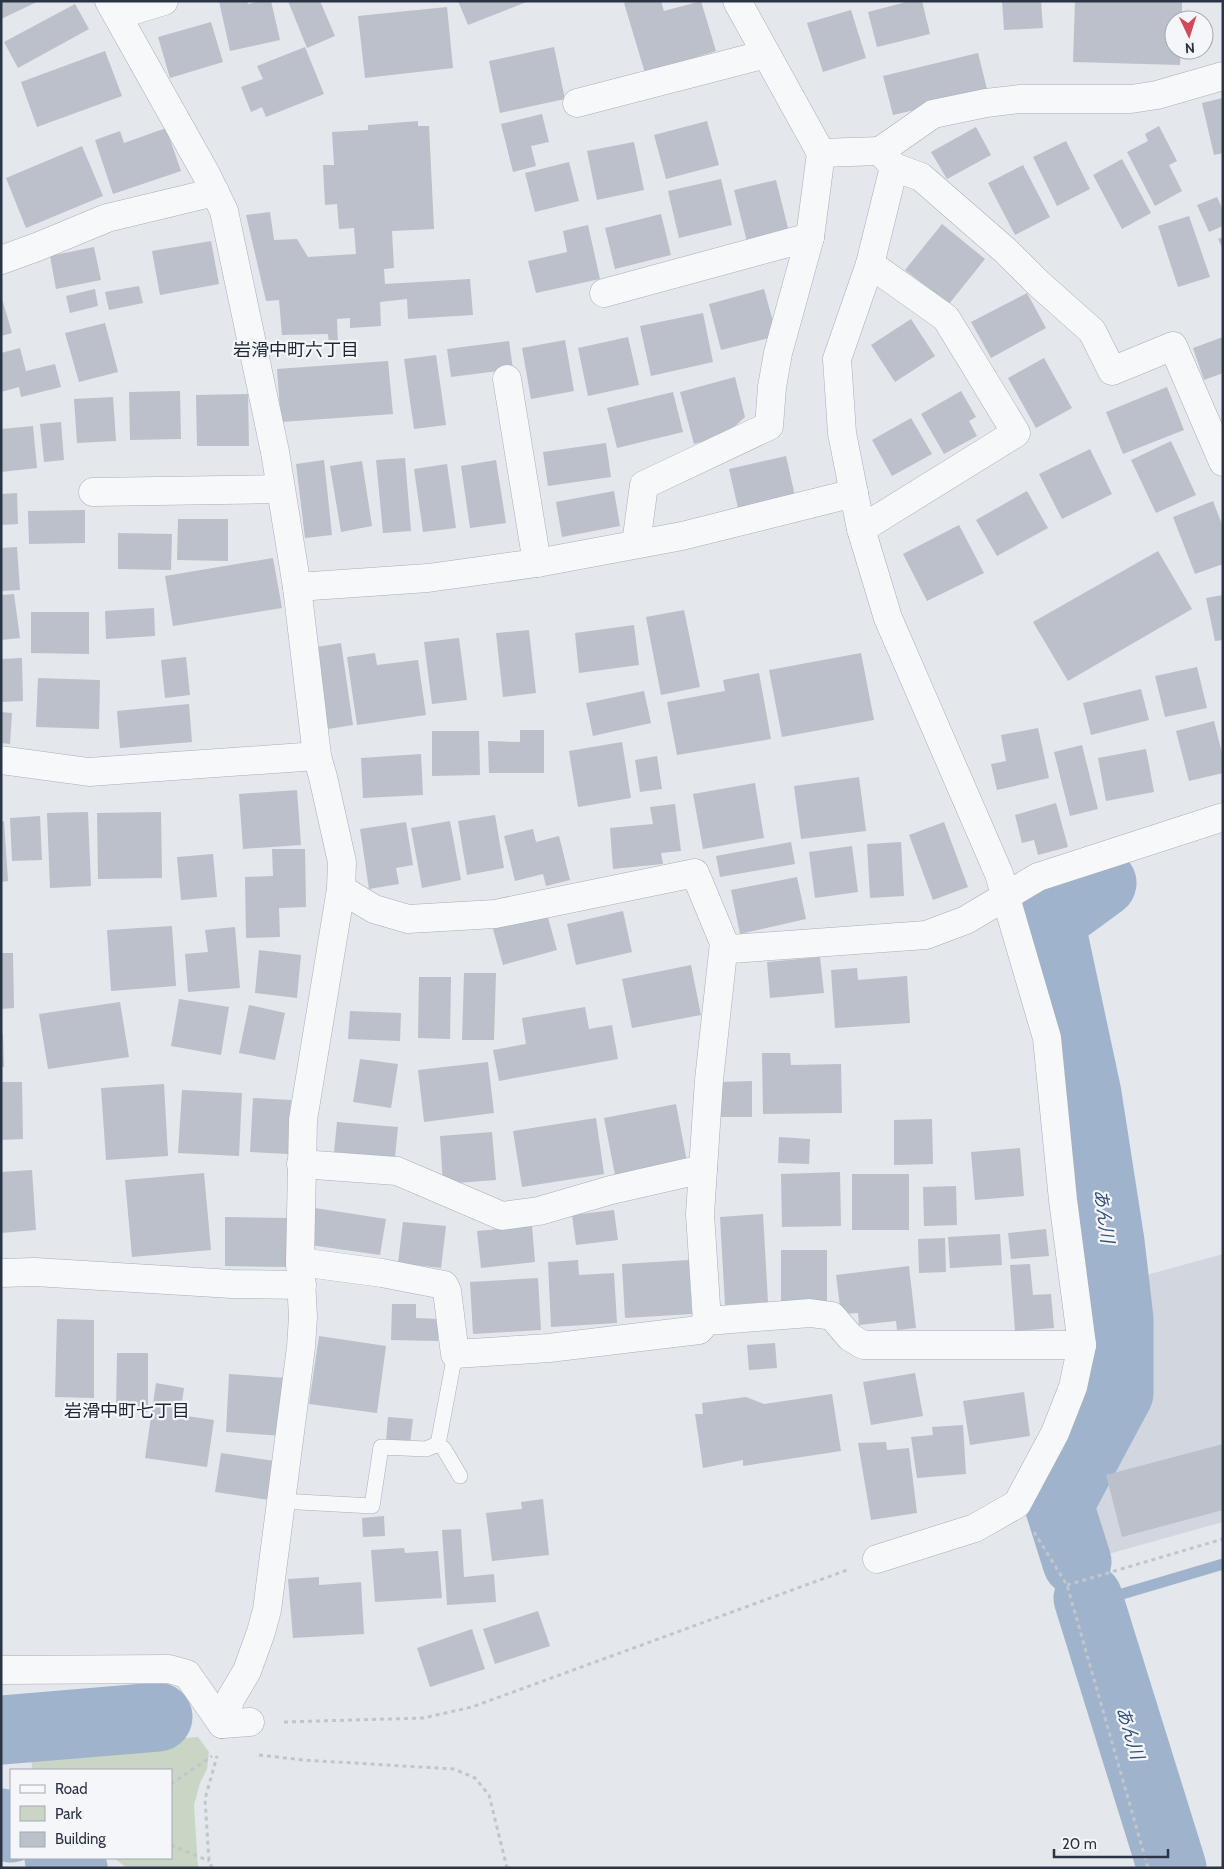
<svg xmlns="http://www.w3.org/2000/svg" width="1224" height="1869" font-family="Cabin,'Noto Sans JP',sans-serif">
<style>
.built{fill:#d2d6de}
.green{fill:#c9d6c5}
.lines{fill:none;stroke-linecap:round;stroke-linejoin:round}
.stream{stroke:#9fb4cc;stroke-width:11}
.river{stroke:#9fb4cc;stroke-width:69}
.building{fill:#bbc0ca}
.service-casing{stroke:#a9aeb7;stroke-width:16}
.minor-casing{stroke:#a9aeb7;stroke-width:29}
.path{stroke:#c2c5cb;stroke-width:3;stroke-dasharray:4 4;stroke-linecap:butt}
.service{stroke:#f7f8fa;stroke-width:15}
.minor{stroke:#f7f8fa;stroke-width:28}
.labels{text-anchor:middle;stroke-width:4.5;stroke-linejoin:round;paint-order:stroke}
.neighbourhood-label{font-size:18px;fill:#1d2536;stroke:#f4f6f9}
.water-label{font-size:18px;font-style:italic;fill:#34527a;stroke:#f4f6f9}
</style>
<rect width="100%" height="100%" fill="#e4e7ec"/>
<path class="built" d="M1223 1254V1522L1083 1561 1068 1503 1126 1398V1322L1121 1282Z"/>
<path class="green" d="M198 1737 209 1752 207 1769 200 1783 194 1805 198 1868H127L114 1858H171V1770H32L31 1750Z"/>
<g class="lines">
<path class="stream" d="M1171 1868 1096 1620 1095 1602 1223 1564"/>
<g class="river">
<path d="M1077 1562 1059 1505 1119 1393V1319L1110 1242 1087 1094 1050 921 1102 883"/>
<path d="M1088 1598 1172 1868"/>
<path d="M1 1730 158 1717"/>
<path d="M1 1823 11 1828"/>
<path d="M59 1858 73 1868"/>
</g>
</g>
<g class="building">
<path d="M1 1H39L1 19Z"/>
<path d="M219 1H247L248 4 261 1H271L280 40 230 51Z"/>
<path d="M288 1H320L335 36 307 48Z"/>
<path d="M458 1H529L468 25Z"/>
<path d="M629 1H661L664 11 701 1 716 51 645 73 624 3Z"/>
<path d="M910 1H922L930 34 877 47 868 12Z"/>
<path d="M1002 1H1041L1043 28 1004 30Z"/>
<path d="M1075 1H1182V20H1174V50H1181L1180 65 1073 62Z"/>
<path d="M75 4 89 29 18 68 4 42Z"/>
<path d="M447 7 453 68 365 78 358 16Z"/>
<path d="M851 10 866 58 823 72 807 23Z"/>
<path d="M211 22 223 62 170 78 158 37Z"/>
<path d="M305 47 324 94 266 117 262 107 251 112 241 87 263 79 257 66Z"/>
<path d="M554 47 565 99 500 113 489 61Z"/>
<path d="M105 51 122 96 37 127 21 82Z"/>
<path d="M978 53 988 93 893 115 883 76Z"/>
<path d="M1223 98V153L1214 155 1202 103Z"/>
<path d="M542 114 549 142 531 146 536 166 513 172 501 124Z"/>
<path d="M418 121V126H429L434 229 392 231 394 268 384 269 385 284 470 279 473 315 408 319 407 299 380 302 381 326 350 328V318L337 319 338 344 329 345 328 334 282 335 279 300 266 301 246 215 270 212 274 240 297 239 308 257 356 254 354 228 339 229 337 204 325 205 323 165H334L332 132 368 130V125Z"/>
<path d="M707 121 719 165 666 179 654 135Z"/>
<path d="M1159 126 1177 161 1169 165 1182 191 1155 206 1127 152 1148 141 1145 134Z"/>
<path d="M976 127 991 155 947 179 931 152Z"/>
<path d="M166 128 181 171 113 194 95 140 120 131 124 143Z"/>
<path d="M1066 141 1090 189 1057 206 1033 157Z"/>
<path d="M634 142 644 190 597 200 587 151Z"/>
<path d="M82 146 103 196 26 228 6 178Z"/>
<path d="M1122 159 1151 213 1122 229 1093 175Z"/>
<path d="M569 162 579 201 535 212 525 173Z"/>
<path d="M1023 165 1050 217 1015 235 988 183Z"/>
<path d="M721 179 732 225 679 238 668 191Z"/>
<path d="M776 180 789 232 747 242 734 190Z"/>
<path d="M1217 197 1223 210V226L1209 232 1197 205Z"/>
<path d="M661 214 671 255 615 269 605 228Z"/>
<path d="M1189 216 1210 277 1178 287 1158 226Z"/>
<path d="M942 224 985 259 949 304 905 270Z"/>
<path d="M588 225 600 279 536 293 528 261 567 252 563 231Z"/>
<path d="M1223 237V249L1218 239Z"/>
<path d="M211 241 219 284 160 295 152 251Z"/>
<path d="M94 247 101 280 56 289 50 256Z"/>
<path d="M139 286 143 303 109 310 105 292Z"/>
<path d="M95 289 98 306 70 313 66 296Z"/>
<path d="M764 289 777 336 721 350 709 304Z"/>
<path d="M1027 293 1046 328 991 358 971 322Z"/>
<path d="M1 295 12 333 1 336Z"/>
<path d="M703 313 713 362 651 376 640 326Z"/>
<path d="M911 319 935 356 895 382 871 345Z"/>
<path d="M105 323 118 372 79 382 65 333Z"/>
<path d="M628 337 639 385 588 396 578 348Z"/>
<path d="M1223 337V373L1204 380 1193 348Z"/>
<path d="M565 340 574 391 531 399 522 348Z"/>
<path d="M509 341 513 369 451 377 447 349Z"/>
<path d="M20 348 26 371 55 364 61 387 21 397 19 387 1 392V353Z"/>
<path d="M436 355 446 425 414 429 404 359Z"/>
<path d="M1044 358 1072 408 1036 428 1008 378Z"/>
<path d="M388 361 393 414 281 422 277 369Z"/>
<path d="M735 377 745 417 724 436 694 444 680 392Z"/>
<path d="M1167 387 1184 430 1123 454 1106 412Z"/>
<path d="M180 391 181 439 130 440 129 392Z"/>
<path d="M961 391 976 417 969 421 977 436 944 454 921 414Z"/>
<path d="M673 392 683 432 617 448 607 408Z"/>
<path d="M248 394 249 446H197L196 395Z"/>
<path d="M113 397 116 441 77 443 74 399Z"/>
<path d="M911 418 932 454 892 476 872 440Z"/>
<path d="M61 422 64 460 44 462 40 424Z"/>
<path d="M33 426 37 468 1 472V429Z"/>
<path d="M1171 441 1196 495 1156 513 1131 460Z"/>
<path d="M606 443 611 477 548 486 543 452Z"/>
<path d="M1090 449 1112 494 1062 519 1039 474Z"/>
<path d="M786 456 795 496 738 508 729 469Z"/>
<path d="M405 458 411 531 383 533 376 460Z"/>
<path d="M324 460 332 535 305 538 296 464Z"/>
<path d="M496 460 506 523 470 528 461 466Z"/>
<path d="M362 461 372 526 341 532 330 466Z"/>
<path d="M447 464 456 528 423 532 414 469Z"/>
<path d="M614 491 620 526 562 537 556 502Z"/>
<path d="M1027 491 1048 528 997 556 976 520Z"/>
<path d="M17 493 18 524 1 525V494Z"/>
<path d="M1213 501 1223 527V564L1195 574 1173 517Z"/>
<path d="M85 510V543L29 544 28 511Z"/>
<path d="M178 519H228V561L177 560Z"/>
<path d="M959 525 984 573 927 601 903 554Z"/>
<path d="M118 533 172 534 171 570 118 569Z"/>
<path d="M17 547 20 590 1 591V548Z"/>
<path d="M1158 551 1192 609 1068 681 1033 622Z"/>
<path d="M273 558 282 608 173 626 165 576Z"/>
<path d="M14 594 20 638 1 640V595Z"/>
<path d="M1223 595V640L1215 641 1206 598Z"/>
<path d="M154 608 155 636 106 639 105 611Z"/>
<path d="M684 610 700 687 661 695 646 617Z"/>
<path d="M31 612H89V654L31 653Z"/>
<path d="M634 625 639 665 579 673 575 633Z"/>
<path d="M529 630 536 693 503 697 496 633Z"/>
<path d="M459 638 467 700 432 704 424 642Z"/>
<path d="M341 643 353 725 328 729 317 647Z"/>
<path d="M375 653 377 665 418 660 426 715 357 725 347 657Z"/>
<path d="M861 653 874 720 782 737 769 670Z"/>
<path d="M186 657 190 695 165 698 161 660Z"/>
<path d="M22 658 23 701 1 702V659Z"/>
<path d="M1197 667 1207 708 1165 717 1155 676Z"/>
<path d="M759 673 771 739 677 755 667 702 725 691 723 680Z"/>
<path d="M38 678 100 680 99 729 36 727Z"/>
<path d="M1141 689 1149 720 1091 735 1083 703Z"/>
<path d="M644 691 651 723 593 736 586 703Z"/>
<path d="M189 704 192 742 120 748 117 711Z"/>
<path d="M1 712 12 713 10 744 1 743Z"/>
<path d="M1214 721 1223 757V773L1189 781 1176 731Z"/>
<path d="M1038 728 1049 778 997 790 991 764 1006 761 1001 735Z"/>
<path d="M520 730H544V773H489L488 741 520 742Z"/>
<path d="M432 731H479L480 775 432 776Z"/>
<path d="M622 742 631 798 578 807 569 751Z"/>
<path d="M1082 745 1098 809 1070 816 1054 752Z"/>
<path d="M1146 749 1154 792 1106 801 1098 758Z"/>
<path d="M421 754 423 795 363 798 361 758Z"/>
<path d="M657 756 662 789 640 792 635 760Z"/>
<path d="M859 777 866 831 801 839 794 786Z"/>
<path d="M755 783 764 838 703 849 693 794Z"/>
<path d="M297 790 301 845 243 849 239 794Z"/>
<path d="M1056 803 1068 847 1038 855 1034 840 1022 843 1015 815Z"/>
<path d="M675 804 681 851 661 853 663 864 613 869 610 828 653 824 650 807Z"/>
<path d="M88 812 91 886 50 888 47 813Z"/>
<path d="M161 812 162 878 98 879 97 813Z"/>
<path d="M495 815 504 868 467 875 458 821Z"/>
<path d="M40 816 42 860 12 861 10 818Z"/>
<path d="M4 821 8 881 1 882V822Z"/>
<path d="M450 821 461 880 422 888 411 828Z"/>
<path d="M406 822 413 865 396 868 399 884 369 889 360 829Z"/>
<path d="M944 822 968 887 933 900 909 835Z"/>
<path d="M533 829 536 842 559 836 570 880 546 886 543 874 515 881 504 836Z"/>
<path d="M791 842 795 864 720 877 716 856Z"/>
<path d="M901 842 904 896 870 898 867 844Z"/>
<path d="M852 846 858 892 815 898 809 852Z"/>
<path d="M272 849H305L306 907 279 908 280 937 246 938 245 877 273 876Z"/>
<path d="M213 854 217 897 181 900 177 857Z"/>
<path d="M797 877 806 919 740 934 731 890Z"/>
<path d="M623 911 632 952 576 965 567 924Z"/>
<path d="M547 914 557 950 503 965 493 929Z"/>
<path d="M172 926 176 986 111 991 107 930Z"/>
<path d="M235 927 240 988 188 992 185 954 208 952 205 930Z"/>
<path d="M259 950 301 955 297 998 255 993Z"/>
<path d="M1 953H13L14 1008 1 1009Z"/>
<path d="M820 957 824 993 770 998 767 962Z"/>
<path d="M691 965 701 1015 632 1028 622 979Z"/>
<path d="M857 968 858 980 907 976 910 1023 835 1028 831 970Z"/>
<path d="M464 973H496L494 1040H462Z"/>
<path d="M419 977H451L450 1039 418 1038Z"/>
<path d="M179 999 229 1007 221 1055 171 1046Z"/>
<path d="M120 1002 129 1057 48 1069 39 1014Z"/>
<path d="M249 1005 285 1013 275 1060 239 1053Z"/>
<path d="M585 1007 589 1029 612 1025 618 1059 499 1081 493 1050 526 1044 522 1018Z"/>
<path d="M350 1011 401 1013 400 1041 348 1039Z"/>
<path d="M1 1034H3L4 1067H1Z"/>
<path d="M762 1053H790L791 1065 841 1064 842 1113 763 1114Z"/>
<path d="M360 1059 398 1064 391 1108 353 1102Z"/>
<path d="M488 1062 494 1113 424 1122 418 1070Z"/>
<path d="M752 1081V1117H721V1082Z"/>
<path d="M1 1082H22L23 1139 1 1140Z"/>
<path d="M164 1084 168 1156 106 1160 101 1088Z"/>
<path d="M182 1090 242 1093 239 1156 178 1153Z"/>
<path d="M253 1098 291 1100 288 1154 250 1152Z"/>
<path d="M676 1104 687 1162 615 1175 604 1118Z"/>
<path d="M596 1118 604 1174 522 1187 513 1131Z"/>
<path d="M932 1119 933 1164 894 1165V1120Z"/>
<path d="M337 1122 398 1127 395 1157 334 1152Z"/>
<path d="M492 1132 496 1180 443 1184 440 1136Z"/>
<path d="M779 1137 810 1139 809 1164 778 1163Z"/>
<path d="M1020 1148 1024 1196 975 1200 971 1152Z"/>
<path d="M32 1170 36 1230 1 1233V1172Z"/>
<path d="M840 1172 841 1226 782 1227 781 1174Z"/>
<path d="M204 1173 211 1250 132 1257 125 1180Z"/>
<rect x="852" y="1174" width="57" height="56"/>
<path d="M956 1186 957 1225 924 1226 923 1187Z"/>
<path d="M315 1208 386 1219 380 1255 310 1245Z"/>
<path d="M614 1210 618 1240 576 1245 572 1215Z"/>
<path d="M763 1214 768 1302 725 1305 720 1217Z"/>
<path d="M225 1217 287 1218 286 1267 225 1266Z"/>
<path d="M403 1222 446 1226 441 1268 398 1263Z"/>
<path d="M532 1226 535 1262 481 1268 477 1231Z"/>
<path d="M1046 1229 1049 1256 1011 1259 1008 1233Z"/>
<path d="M1000 1234 1002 1265 950 1268 948 1237Z"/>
<path d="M945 1238 946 1272 919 1273 918 1239Z"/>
<rect x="781" y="1250" width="46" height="52"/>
<path d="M578 1260 579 1275 614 1273 617 1323 551 1327 548 1262Z"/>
<path d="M689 1260 692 1314 625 1318 622 1264Z"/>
<path d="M1030 1264 1033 1295 1051 1294 1054 1328 1015 1331 1010 1265Z"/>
<path d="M909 1266 916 1328 897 1330 896 1321 859 1325 858 1313 841 1314 836 1275Z"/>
<path d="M538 1278 541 1330 473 1334 470 1282Z"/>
<path d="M392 1304H416V1318L438 1319V1341L391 1340Z"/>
<path d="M57 1319 94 1320V1398L55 1397Z"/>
<path d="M319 1336 386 1346 377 1413 309 1404Z"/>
<path d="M775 1343 777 1368 749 1370 747 1345Z"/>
<path d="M117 1353H148V1412L116 1411Z"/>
<path d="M915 1373 923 1416 871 1425 863 1382Z"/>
<path d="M229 1374 287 1378 284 1436 226 1432Z"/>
<path d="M156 1383 184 1388 180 1415 214 1420 207 1467 145 1458Z"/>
<path d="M1024 1392 1030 1436 970 1445 963 1401Z"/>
<path d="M832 1394 841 1451 743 1466V1460L703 1468 695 1414H703L702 1403 746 1397 764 1404Z"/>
<path d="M388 1417 413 1419 410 1444 386 1441Z"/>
<path d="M963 1425 966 1474 917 1478 911 1437 933 1435 932 1427Z"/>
<path d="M886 1442 887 1450 909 1448 917 1513 871 1520 858 1443Z"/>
<path d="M1223 1444V1510L1122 1537 1106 1475Z"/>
<path d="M221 1453 275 1461 270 1500 215 1492Z"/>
<path d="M543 1499 549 1555 492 1561 486 1513 522 1509 521 1502Z"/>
<path d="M384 1516 385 1536 363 1537 362 1518Z"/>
<path d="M461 1529 464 1577 494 1574 496 1602 447 1605 442 1530Z"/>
<path d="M404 1548 405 1553 438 1551 442 1598 375 1602 371 1550Z"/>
<path d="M319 1577V1585L361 1582 364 1634 293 1638 288 1579Z"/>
<path d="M538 1611 550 1646 495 1664 483 1629Z"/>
<path d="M472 1629 485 1669 430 1687 417 1648Z"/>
</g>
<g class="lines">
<g class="service-casing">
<g id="service">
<path d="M455 1354 438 1444 444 1449 460 1476"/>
<path d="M281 1501 372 1506 381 1447 426 1449 438 1444"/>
</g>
</g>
<g class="minor-casing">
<g id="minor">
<path d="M109 1 206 174 224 211 275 452 297 587 317 756 323 777 342 862 341 889 303 1120 300 1262 303 1317 301 1347 267 1610 261 1632 247 1671 231 1698 222 1724"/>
<path d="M737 1 821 153 880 151 894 167 870 264 837 359 842 433 861 529 888 618 999 874 1047 1038 1063 1200 1082 1345 1073 1387 1055 1433 1017 1504 975 1528 877 1559"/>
<path d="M118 15 164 1"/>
<path d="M577 103 766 54"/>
<path d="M880 151 933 114 986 103 1020 99H1131L1157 95 1223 76"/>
<path d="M894 167 921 177 1006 251 1038 283 1092 331 1112 371 1173 346 1223 462"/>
<path d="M1 260 37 247 107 218 215 192"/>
<path d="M604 293 810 237"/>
<path d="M507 379 537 563"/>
<path d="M93 492 280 489"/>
<path d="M861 529 1016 433 946 318 870 264"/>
<path d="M636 544 644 485 769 426 772 387 778 353 810 237 821 153"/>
<path d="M297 587 428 578 537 563 682 536 854 493"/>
<path d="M1 760 89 772 317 756"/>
<path d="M341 889 374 909 408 919 495 914 695 873 724 943 731 949 926 935 966 920 1038 877 1223 817"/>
<path d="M301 1164 397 1171 502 1216 539 1211 611 1190 703 1169"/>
<path d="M300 1262 382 1273 444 1285 447 1291 455 1354 549 1348 699 1330 707 1321 810 1313 832 1316 850 1337 863 1345H1082"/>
<path d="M1 1273 35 1272 232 1284 302 1285"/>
<path d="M707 1321 700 1214 709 1080 724 943"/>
<path d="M1 1670 169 1669 187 1674 222 1724"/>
<path d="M222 1724 250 1722"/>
</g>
</g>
<g class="path">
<path d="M1034 1532 1067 1585 1148 1868"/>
<path d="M1067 1585 1223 1539"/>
<path d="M284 1722 423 1718 472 1707 847 1570"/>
<path d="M259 1755 303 1760 454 1769 475 1778 489 1795 507 1868"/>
<path d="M171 1784 212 1756"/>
<path d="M171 1845 209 1861"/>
<path d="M212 1868 209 1861 205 1799 217 1756"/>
</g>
<use href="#service" class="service"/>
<use href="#minor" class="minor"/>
</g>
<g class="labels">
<g class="neighbourhood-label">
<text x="296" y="356">岩滑中町六丁目</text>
<text x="127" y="1417">岩滑中町七丁目</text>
</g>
<g class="water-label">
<text transform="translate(1104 1216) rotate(82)" y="6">あん川</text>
<text transform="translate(1130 1733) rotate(73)" y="6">あん川</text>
</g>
</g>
<rect width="1224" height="1869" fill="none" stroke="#2b3445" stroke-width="5"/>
<rect x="10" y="1769" width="162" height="90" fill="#f4f6f9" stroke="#a4a8b1"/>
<rect x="20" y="1785" width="25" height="8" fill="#f7f8fa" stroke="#a4a8b1"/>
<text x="55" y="1794" font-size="15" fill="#2b3445">Road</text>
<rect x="20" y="1806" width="25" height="15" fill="#c9d6c5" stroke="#a4a8b1"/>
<text x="55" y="1819" font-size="15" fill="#2b3445">Park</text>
<rect x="20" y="1832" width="25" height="15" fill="#bbc0ca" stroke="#a4a8b1"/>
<text x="55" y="1844" font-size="15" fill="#2b3445">Building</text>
<g transform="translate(1189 35) rotate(176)"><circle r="24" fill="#f4f6f9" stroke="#a4a8b1"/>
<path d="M0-4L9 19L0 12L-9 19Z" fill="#d1495b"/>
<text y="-8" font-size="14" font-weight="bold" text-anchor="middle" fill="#2b3445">N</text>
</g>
<path d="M1054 1849v8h114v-8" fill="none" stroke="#2b3445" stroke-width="2.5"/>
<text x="1062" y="1849" font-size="15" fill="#2b3445" stroke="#f4f6f9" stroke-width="4" paint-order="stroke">20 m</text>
</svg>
